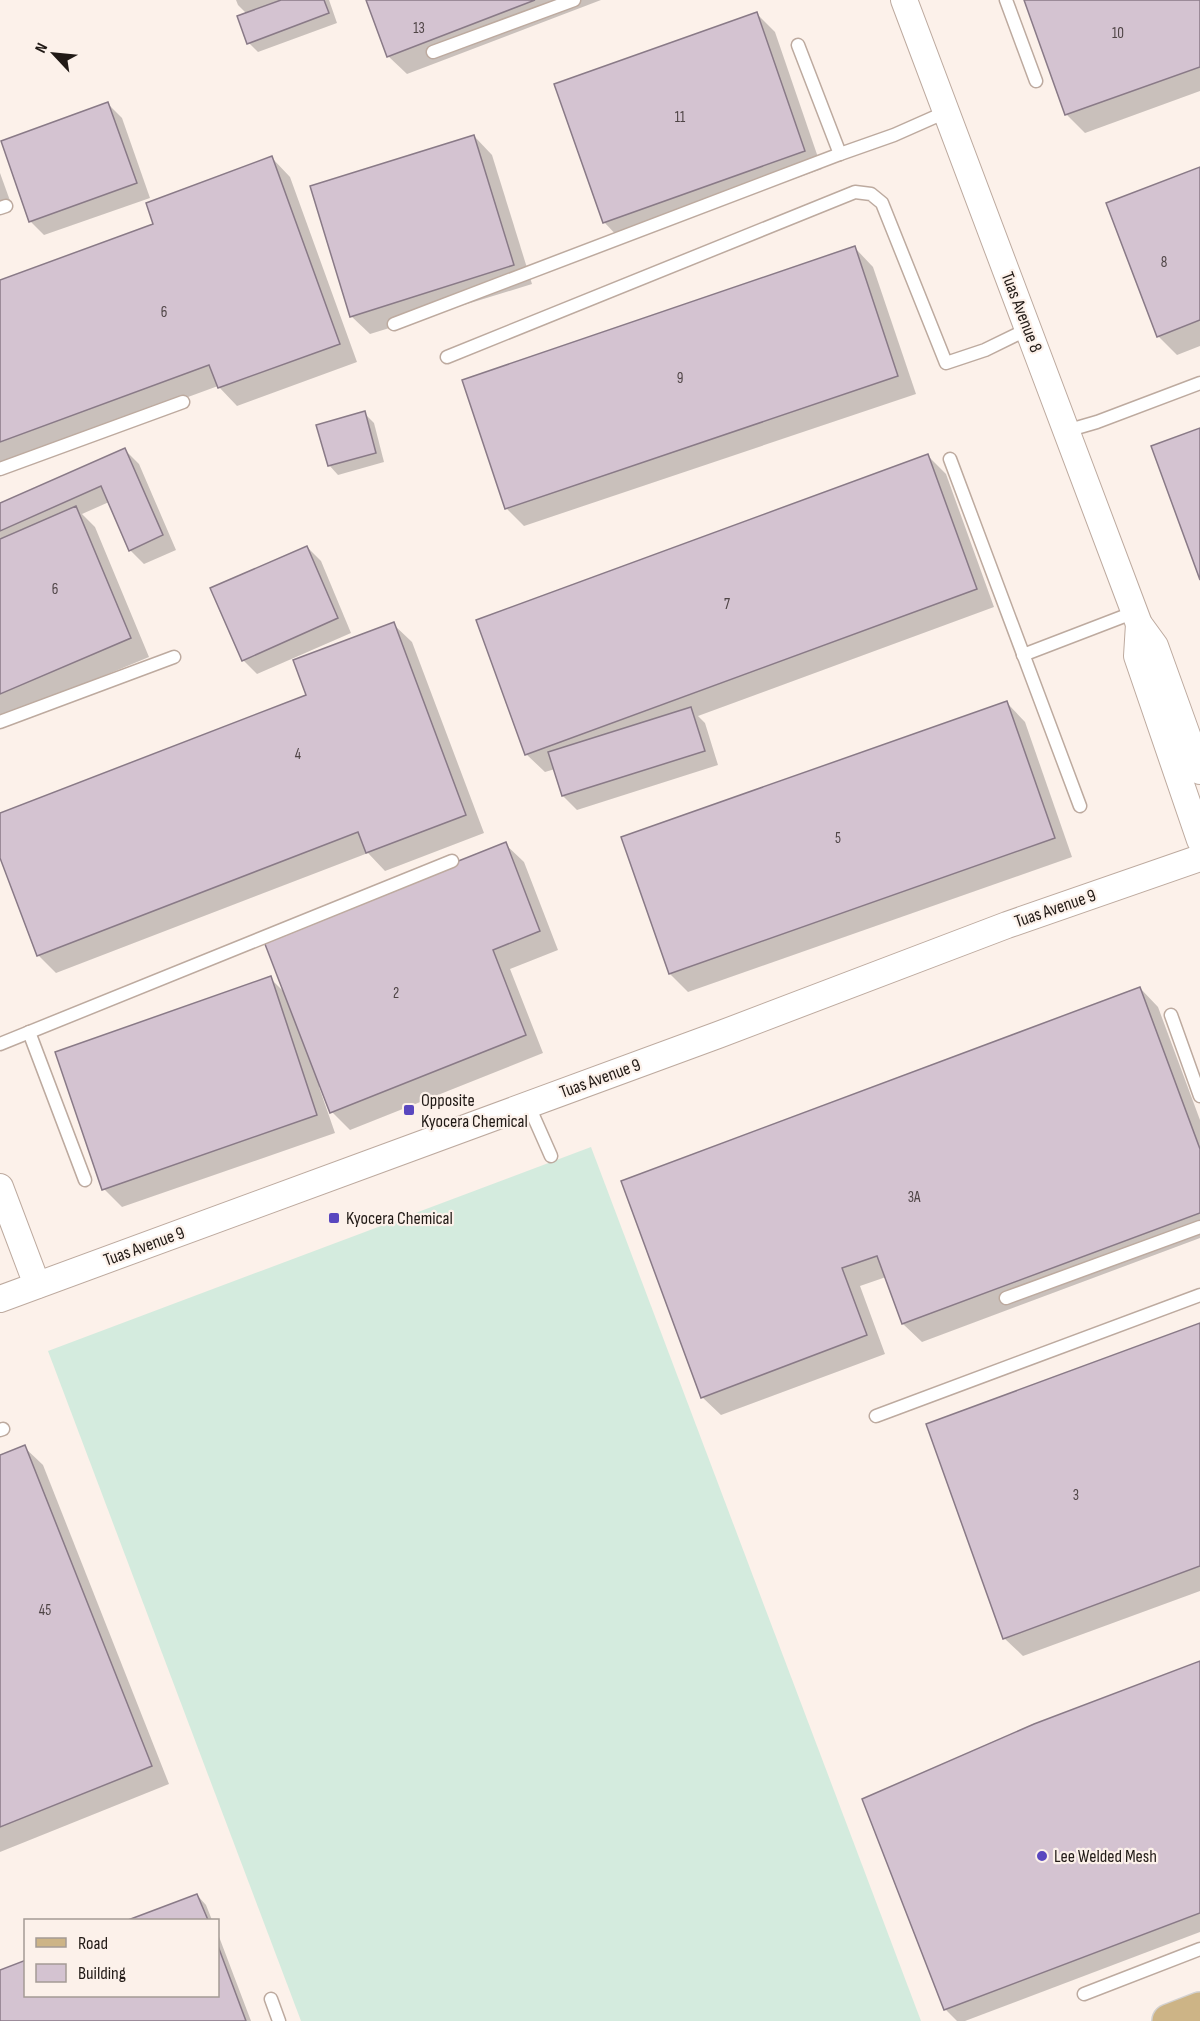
<svg xmlns="http://www.w3.org/2000/svg" width="1200" height="2021" font-family="'Sofia Sans Condensed',sans-serif">
<style>
.grass{fill:#d4ebde}
.shadow{fill:#0003}
.building{fill:#d4c3d1;stroke:#897a87;stroke-width:1.5}
.lines{fill:none;stroke-linecap:round;stroke-linejoin:round}
.lane-casing{stroke:#bdaa9f;stroke-width:15}
.street-casing{stroke:#bdaa9f;stroke-width:28}
.primary-casing{stroke:#d3d1d0;stroke-width:36}
.lane{stroke:#fff;stroke-width:12}
.street{stroke:#fff;stroke-width:26}
.primary{stroke:#cdb486;stroke-width:33}
.poi-dot{fill:#5947bf;stroke:#fcf1ea;stroke-width:2}
.labels{text-anchor:middle;stroke-width:4.5;stroke-linejoin:round;paint-order:stroke}
.number-label{font-size:15px;fill:#4e4445}
.street-label{font-size:18px;fill:#211a16;stroke:#fcf1ea}
.poi-label{font-size:18px;fill:#211a16;stroke:#fcf1ea;text-anchor:start}
</style>
<rect width="100%" height="100%" fill="#fcf1ea"/>
<path class="grass" d="M591 1147 921 2021H301L48 1351Z"/>
<g class="shadow">
<path d="M236 0H329L337 23 258 52 249 43 247 14 238 5Z"/>
<path d="M367 0H601L407 74 388 56Z"/>
<path d="M1026 0H1200V91L1085 133 1066 114Z"/>
<path d="M757 14 775 32 822 169 622 241 604 222Z"/>
<path d="M108 104 122 118 150 198 44 235 30 221Z"/>
<path d="M474 136 492 155 532 284 370 334 351 316Z"/>
<path d="M272 158 290 177 357 362 237 406 218 386 0 466V282L155 225Z"/>
<path d="M1200 169V346L1177 355 1158 336Z"/>
<path d="M0 173 13 209 0 214Z"/>
<path d="M855 248 873 267 916 394 524 526 506 508Z"/>
<path d="M364 413 374 423 384 462 338 475 329 465Z"/>
<path d="M125 450 139 464 176 550 144 564 130 550 109 502 82 514 95 527 149 657 0 719V505Z"/>
<path d="M928 456 946 474 994 607 698 716 705 723 718 765 577 810 563 796 555 769 545 772 526 754Z"/>
<path d="M307 547 321 561 351 633 257 674 243 660Z"/>
<path d="M393 624 412 642 484 833 385 871 368 853 56 973 38 955 0 854V814L308 696Z"/>
<path d="M1007 703 1025 722 1072 857 688 992 670 974Z"/>
<path d="M505 844 524 862 558 950 510 969 543 1053 350 1130 332 1112 322 1087H319L335 1133 122 1207 104 1189 270 978 286 994Z"/>
<path d="M1140 988 1158 1007 1200 1120V1238L922 1342 903 1324 886 1277 860 1286 885 1354 721 1415 702 1397Z"/>
<path d="M1200 1324V1591L1023 1656 1004 1638Z"/>
<path d="M24 1447 43 1465 169 1784 0 1852V1456Z"/>
<path d="M1200 1663V1932L965 2021H957L945 2009Z"/>
<path d="M197 1895 206 1905 212 1920H132Z"/>
<path d="M218 1934 251 2021H0V1972L26 1996H218Z"/>
</g>
<g class="building">
<path d="M281 0H324L329 13 247 44 237 16Z"/>
<path d="M366 0H535L387 57Z"/>
<path d="M1024 0H1200V67L1065 115Z"/>
<path d="M757 12 805 151 603 223 554 84Z"/>
<path d="M108 102 137 183 29 222 1 141Z"/>
<path d="M474 135 514 265 350 317 310 186Z"/>
<path d="M272 156 340 344 218 388 209 365 0 442V280L153 224 146 203Z"/>
<path d="M1200 167V320L1157 337 1106 203Z"/>
<path d="M855 246 898 376 505 509 462 380Z"/>
<path d="M365 411 376 453 328 466 316 425Z"/>
<path d="M1200 428V580L1151 446Z"/>
<path d="M125 448 163 535 129 551 101 486 0 531V503Z"/>
<path d="M928 454 977 589 525 755 476 620Z"/>
<path d="M76 506 131 638 0 694V539Z"/>
<path d="M307 546 338 618 242 661 210 588Z"/>
<path d="M394 622 466 815 366 853 358 832 37 956 0 858V813L306 695 293 660Z"/>
<path d="M1007 701 1055 838 669 974 621 837Z"/>
<path d="M691 707 705 751 562 796 548 752Z"/>
<path d="M506 842 540 931 493 950 526 1035 330 1113 263 939Z"/>
<path d="M271 976 317 1115 102 1190 55 1052Z"/>
<path d="M1140 987 1200 1149V1213L902 1324 877 1256 842 1268 867 1335 701 1398 621 1181Z"/>
<path d="M1200 1323V1566L1003 1639 926 1424Z"/>
<path d="M25 1445 152 1766 0 1827V1455Z"/>
<path d="M1200 1661V1913L944 2010 862 1799 1034 1724Z"/>
<path d="M197 1894 208 1920H128Z"/>
<path d="M218 1946 246 2021H0V1970L26 1960V1996H218Z"/>
</g>
<g class="lines">
<g class="lane-casing">
<g id="lane">
<path d="M1006 0 1036 81"/>
<path d="M798 45 840 154"/>
<path d="M433 52 574 0"/>
<path d="M0 208 6 206"/>
<path d="M394 324 840 154 894 135 946 112"/>
<path d="M447 357 855 192 871 194 882 203 946 363 985 350 1028 329"/>
<path d="M1066 431 1097 422 1200 383"/>
<path d="M950 459 1080 806"/>
<path d="M0 469 183 402"/>
<path d="M1023 655 1135 612"/>
<path d="M0 722 174 657"/>
<path d="M1171 1015 1200 1096"/>
<path d="M29 1032 85 1180"/>
<path d="M0 1044 452 861"/>
<path d="M528 1104 551 1156"/>
<path d="M1006 1298 1200 1227"/>
<path d="M876 1416 1200 1295"/>
<path d="M0 1430 3 1429"/>
<path d="M1084 1994 1200 1949"/>
<path d="M271 1999 279 2021"/>
</g>
</g>
<g class="street-casing">
<g id="street">
<path d="M904 0 1139 624 1155 646 1200 771"/>
<path d="M1139 624 1137 656 1200 840"/>
<path d="M0 1187 37 1285"/>
<path d="M0 1299 718 1035 1007 925 1200 858"/>
</g>
</g>
<g class="primary-casing">
<path id="primary" d="M1169 2021 1200 2009"/>
</g>
<use href="#lane" class="lane"/>
<use href="#street" class="street"/>
<use href="#primary" class="primary"/>
</g>
<g class="poi-dot">
<rect x="403" y="1104" width="12" height="12" rx="3"/>
<rect x="328" y="1212" width="12" height="12" rx="3"/>
<circle cx="1042" cy="1856" r="6"/>
</g>
<g class="labels">
<g class="number-label">
<text x="419" y="33">13</text>
<text x="1118" y="38">10</text>
<text x="680" y="122">11</text>
<text x="1164" y="267">8</text>
<text x="164" y="317">6</text>
<text x="680" y="383">9</text>
<text x="55" y="594">6</text>
<text x="727" y="609">7</text>
<text x="298" y="759">4</text>
<text x="838" y="843">5</text>
<text x="396" y="998">2</text>
<text x="914" y="1202">3A</text>
<text x="1076" y="1500">3</text>
<text x="45" y="1615">45</text>
</g>
<g class="street-label">
<text transform="translate(1022 312) rotate(69)" y="6">Tuas Avenue 8</text>
<text transform="translate(1055 908) rotate(-19)" y="6">Tuas Avenue 9</text>
<text transform="translate(600 1078) rotate(-20)" y="6">Tuas Avenue 9</text>
<text transform="translate(144 1246) rotate(-20)" y="6">Tuas Avenue 9</text>
</g>
<g class="poi-label">
<text x="421" y="1106">Opposite<tspan x="421" dy="21">Kyocera Chemical</tspan></text>
<text x="346" y="1224">Kyocera Chemical</text>
<text x="1054" y="1862">Lee Welded Mesh</text>
</g>
</g>
<rect x="24" y="1919" width="195" height="78" fill="#fcf1ea" stroke="#a49b95" stroke-width="1.5"/>
<rect x="36" y="1938" width="30" height="9" fill="#cdb486" stroke="#a49b95" stroke-width="1.5"/>
<text x="78" y="1949" font-size="18" fill="#211a16">Road</text>
<rect x="36" y="1964" width="30" height="18" fill="#d4c3d1" stroke="#a49b95" stroke-width="1.5"/>
<text x="78" y="1979" font-size="18" fill="#211a16">Building</text>
<g transform="translate(54 54) rotate(296)" stroke="#fcf1ea" stroke-width="4.5" paint-order="stroke">
<path d="M0-4.5L10 22L0 15L-10 22Z" fill="#211a16"/>
<text y="-9" font-size="16" font-weight="bold" text-anchor="middle" fill="#211a16">N</text>
</g>
</svg>
